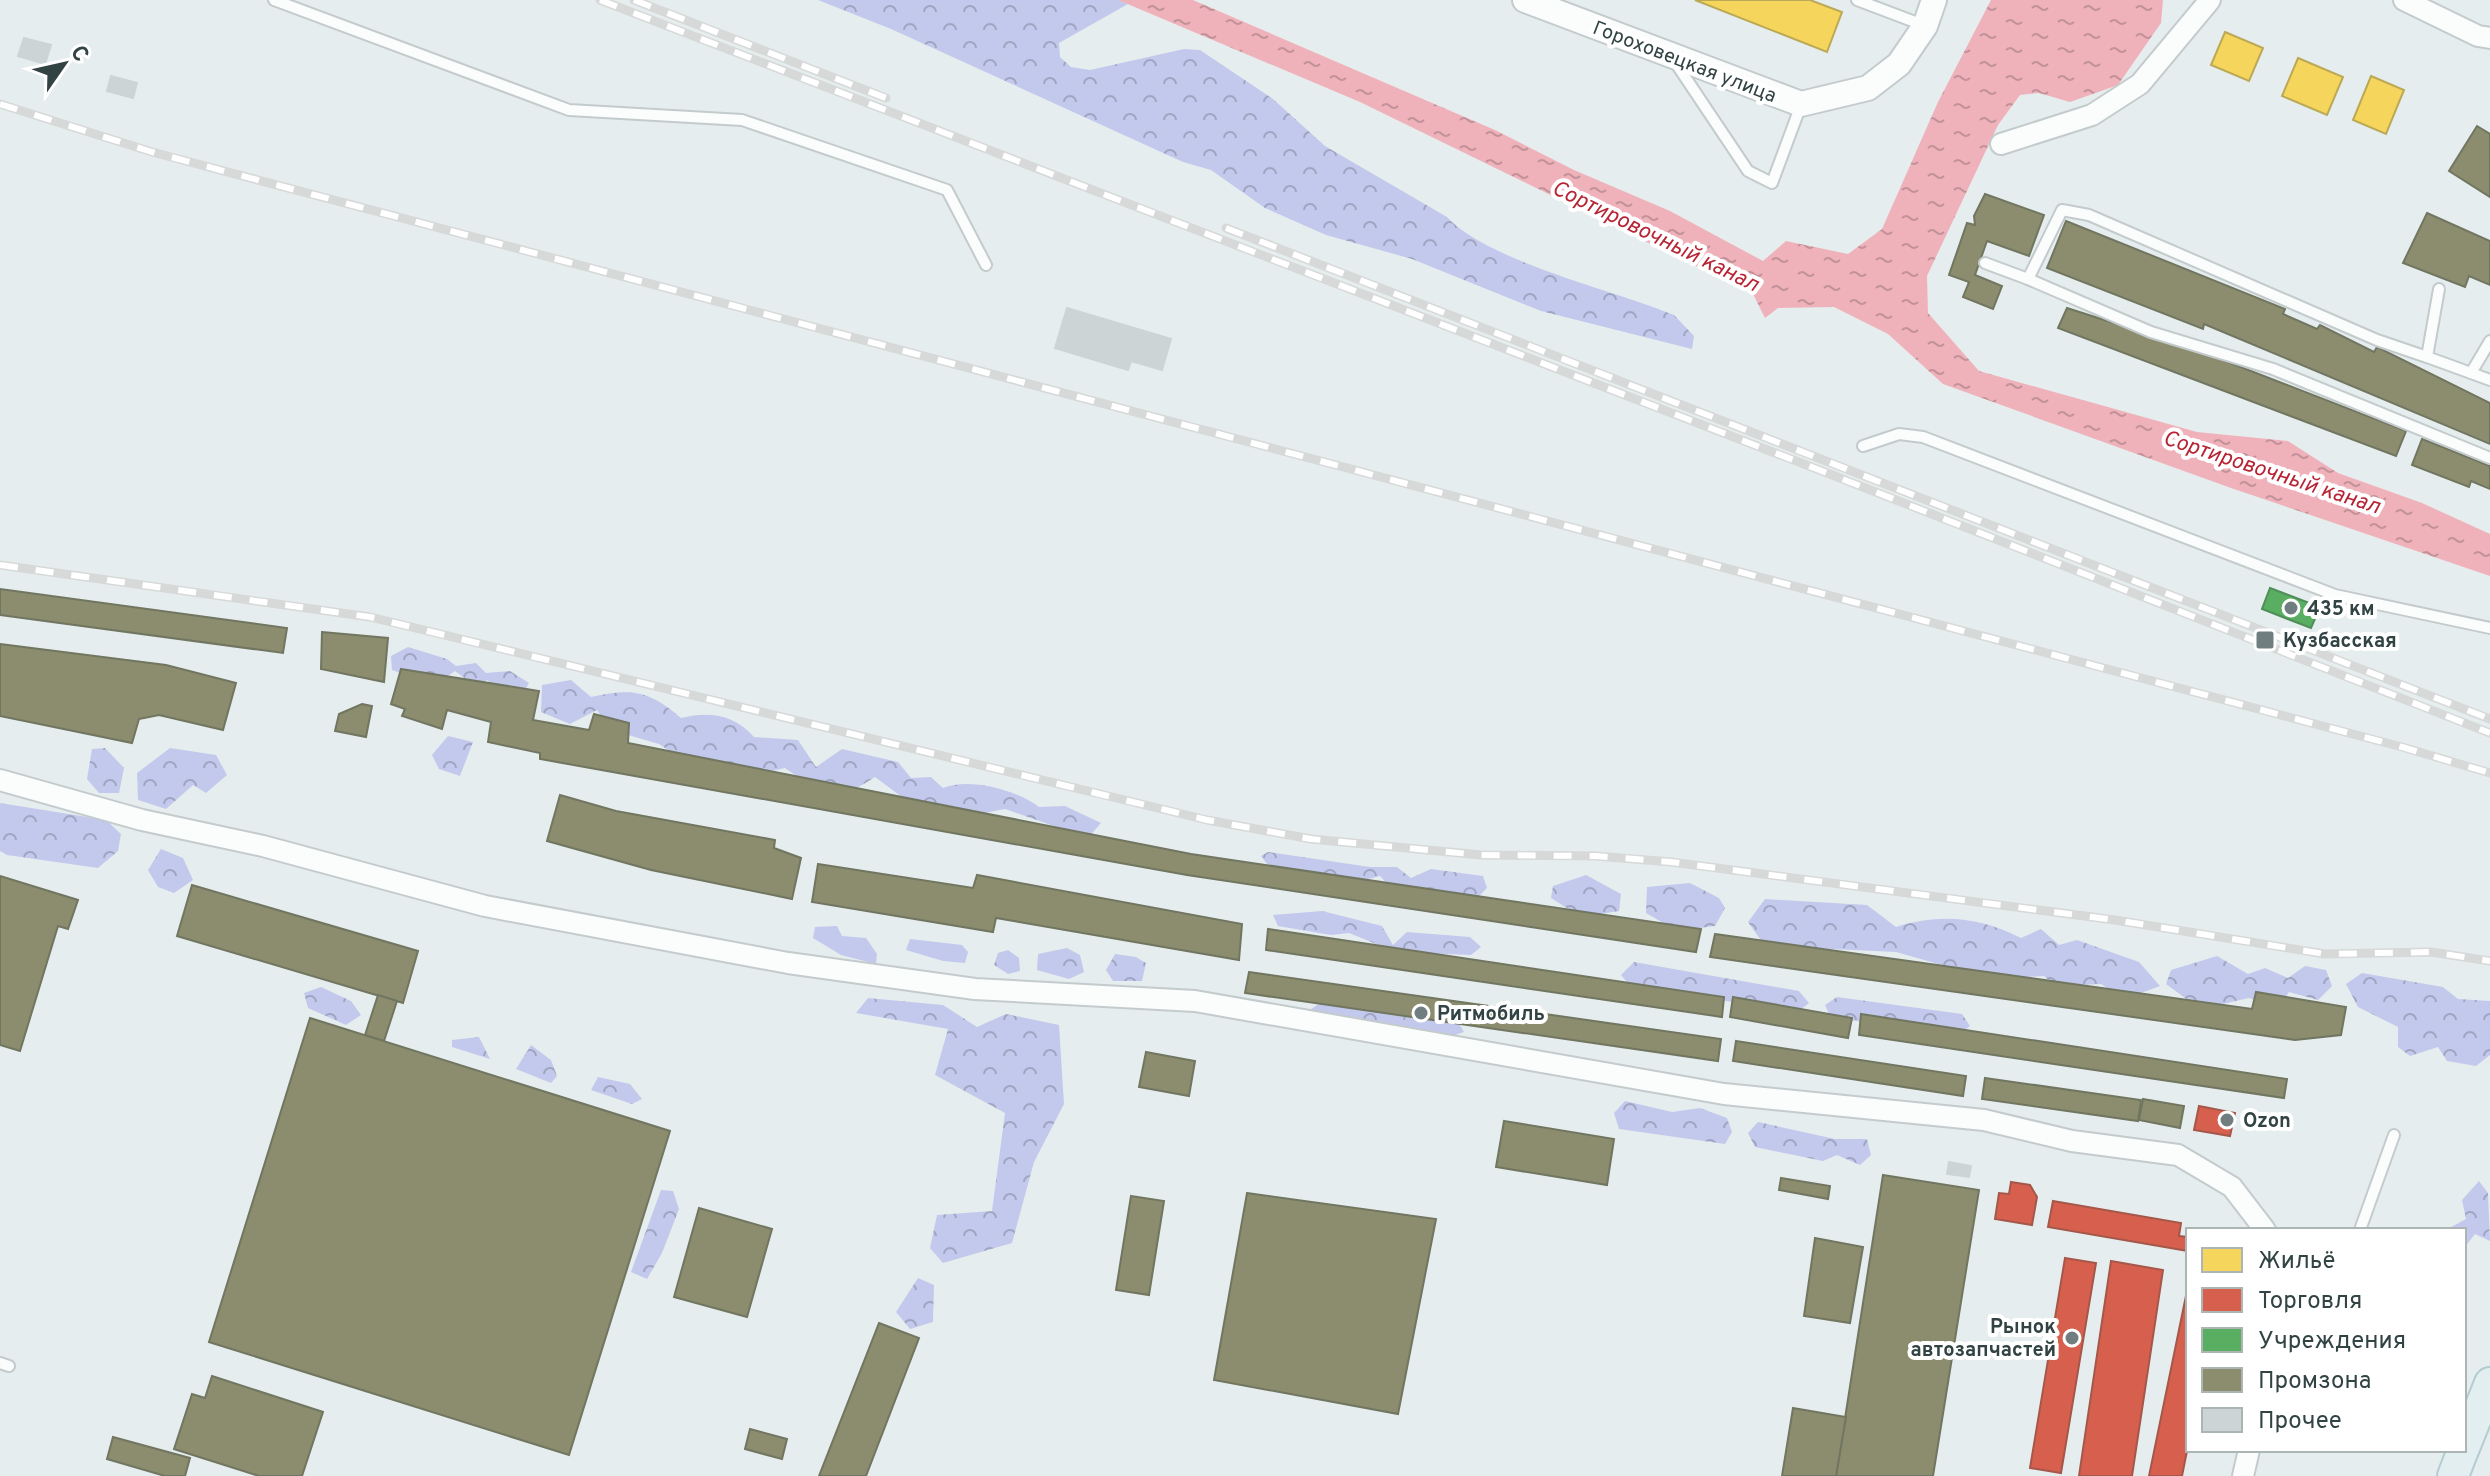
<svg xmlns="http://www.w3.org/2000/svg" width="2490" height="1476" font-family="Overpass,sans-serif">
<style>
.grass{fill:#c3c9ec}
.forest{fill:url(#forest-crowns)}
.water{fill:url(#water-ripples)}
.homes{fill:#f6d55c;stroke:#bba955;stroke-width:2}
.shops{fill:#d6604d;stroke:#a5574a;stroke-width:2}
.public{fill:#5aae61;stroke:#4e8e58;stroke-width:2}
.industry{fill:#8c8c6e;stroke:#717661;stroke-width:2}
.building{fill:#ccd4d5;stroke:#ccd5d6;stroke-width:2}
.lines{fill:none;stroke-linecap:round;stroke-linejoin:round}
.service-casing{stroke:#c3cbcc;stroke-width:14}
.minor-casing{stroke:#c3cbcc;stroke-width:24}
.tertiary-casing{stroke:#c3cbcc;stroke-width:28}
.primary-casing{stroke:#b2cdd2;stroke-width:34}
.service{stroke:#fbfcfc;stroke-width:10}
.minor{stroke:#fbfcfc;stroke-width:20}
.tertiary{stroke:#fbfcfc;stroke-width:24}
.primary{stroke:#e2eef0;stroke-width:30}
.rail-casing{stroke:#d7d8d8;stroke-width:9}
.rail{stroke:#fff;stroke-width:6;stroke-dasharray:18;stroke-linecap:butt}
.poi-dot{fill:#717e80;stroke:#fff;stroke-width:3}
.labels{text-anchor:middle;stroke-width:8;stroke-linejoin:round;paint-order:stroke}
.street-label{font-size:20px;fill:#324344;stroke:#fff}
.poi-label{font-size:20px;font-weight:bold;fill:#324344;stroke:#fff;text-anchor:start}
.water-label{font-size:22px;font-style:italic;fill:#b72434;stroke:#fff}
</style>
<defs>
<pattern id="forest-crowns" width="20" height="18" patternUnits="userSpaceOnUse" patternTransform="scale(2)"><rect width="20" height="18" fill="#c3c9ec"/><path d="M2 6a3 3 0 1 1 6 0M12 15a3 3 0 1 1 6 0" fill="none" stroke="#9fa5c1"/></pattern>
<pattern id="water-ripples" width="26" height="14" patternUnits="userSpaceOnUse" patternTransform="scale(2)"><rect width="26" height="14" fill="#f0b2ba"/><path d="M2 4q2-2 4 0t4 0M15 11q2-2 4 0t4 0" fill="none" stroke="#c39299"/></pattern>
</defs>
<rect width="100%" height="100%" fill="#e6edee"/>
<g class="grass">
<path d="M837 926 842 936 866 938 877 954 876 964 841 955 813 938 815 927Z"/>
<path d="M910 939 962 945 968 952 965 963 943 961 906 950Z"/>
</g>
<g class="forest">
<path d="M818 0H1118L1128 4 1059 43 1060 57 1071 67 1090 70 1184 49 1200 50 1273 99 1325 146 1447 217C1489 262 1614 290 1674 315L1694 336 1692 349 1541 311 1412 259 1326 235 1265 208 1211 170 1183 162 891 29Z"/>
<path d="M408 647 447 659 456 666 476 663 486 673 510 671 529 683 515 708 499 705 488 680 474 685 455 671 435 685 392 670 391 656Z"/>
<path d="M571 680 591 697C631 688 649 690 681 718 709 711 734 714 754 737L798 740 816 767 842 749 898 762 911 778 931 777 943 788C969 777 1017 790 1039 807L1065 806 1101 823 1088 838 1005 809 974 815 910 803 875 777C836 804 821 793 785 768L755 775 688 763 659 744 611 730 597 710 570 724 541 712 542 685Z"/>
<path d="M448 736 473 742 460 776 439 769 432 755Z"/>
<path d="M105 748 124 768 119 793H99L87 779 92 749Z"/>
<path d="M170 748 216 755 227 775 206 793 193 785 166 809 138 800 137 773Z"/>
<path d="M0 803 106 820 121 834 118 851 98 868 7 855 0 851Z"/>
<path d="M161 849 183 858 193 880 174 893 158 887 148 870Z"/>
<path d="M1268 852 1370 867H1397L1411 878 1431 869 1483 876 1487 888 1470 905 1392 889 1380 876 1345 885 1274 873 1261 856Z"/>
<path d="M1586 875 1621 894 1619 911 1581 917 1551 898 1553 886Z"/>
<path d="M1690 883 1719 898 1725 908 1715 926 1677 931 1646 913 1647 887Z"/>
<path d="M1765 899 1867 905 1896 927C1941 913 1979 917 2021 938L2041 929 2059 945 2077 940 2139 962 2160 986 2125 999 2101 984 2055 986 2044 976 1991 979 1896 952 1765 946 1748 922Z"/>
<path d="M1322 911 1382 926 1393 945 1407 932 1470 937 1481 947 1471 955 1396 952 1349 933 1331 935 1278 926 1273 915Z"/>
<path d="M1067 948 1080 955 1084 972 1069 979 1037 970 1038 954Z"/>
<path d="M1008 950 1019 958 1020 971 1008 974 994 965 998 953Z"/>
<path d="M1115 954 1136 957 1146 963 1142 981H1113L1106 970Z"/>
<path d="M2217 956 2248 974 2265 968 2288 978 2305 966 2326 970 2332 986 2318 1000 2289 992 2278 1009 2249 998 2200 1009 2166 984 2171 970Z"/>
<path d="M1634 962 1799 991 1809 1003 1799 1011 1632 988 1621 975Z"/>
<path d="M2362 973 2443 987 2458 999 2490 1001V1055L2476 1066 2447 1061 2438 1047 2410 1056 2398 1047V1027L2358 1007 2346 984Z"/>
<path d="M321 987 351 1001 361 1015 346 1025 308 1008 304 993Z"/>
<path d="M1330 996 1456 1018 1464 1032 1452 1036 1318 1019 1310 1010Z"/>
<path d="M1837 997 1962 1014 1970 1026 1961 1033 1831 1018 1825 1005Z"/>
<path d="M868 998 943 1005 977 1027 1006 1014 1059 1025 1064 1104 1034 1162 1012 1243 943 1263 930 1248 937 1215 992 1211 1005 1113 935 1075 948 1029 856 1013Z"/>
<path d="M479 1037 490 1059 452 1047V1040Z"/>
<path d="M531 1045 551 1060 557 1076 551 1083 516 1069Z"/>
<path d="M598 1077 630 1084 642 1099 632 1104 591 1090Z"/>
<path d="M1625 1101 1672 1112 1700 1108 1727 1118 1732 1132 1725 1144 1619 1129 1614 1113Z"/>
<path d="M1758 1122 1835 1139H1867L1871 1155 1860 1165 1837 1155 1823 1161 1755 1147 1748 1133Z"/>
<path d="M2479 1181 2488 1193 2490 1241 2475 1234 2464 1248V1230H2446L2466 1219 2462 1200Z"/>
<path d="M661 1190 673 1191 679 1209 662 1253 647 1279 631 1272Z"/>
<path d="M918 1278 934 1285 933 1322 910 1329 896 1312Z"/>
</g>
<path class="water" d="M1118 0H1193L1495 130 1574 170 1670 211 1763 261 1786 241 1848 254 1882 229 1938 102 1991 0H2163L2161 23 2118 85 2070 102 2039 93 2020 95 1998 125 1927 276 1928 313 1979 371 2197 432 2288 441 2338 473 2422 503 2490 534V576L2231 488 1943 384 1888 334 1834 307 1778 308 1765 318 1753 294 1360 102Z"/>
<g class="homes">
<path d="M1695 0H1810L1842 12 1827 52Z"/>
<path d="M2225 32 2263 48 2249 81 2211 65Z"/>
<path d="M2298 58 2343 77 2327 115 2282 96Z"/>
<path d="M2371 76 2404 90 2386 134 2353 120Z"/>
</g>
<g class="shops">
<path d="M2199 1106 2235 1113 2230 1136 2194 1130Z"/>
<path d="M2011 1182 2030 1185 2037 1197 2032 1225 1995 1219 1999 1193 2009 1194Z"/>
<path d="M2053 1201 2181 1223 2179 1236 2188 1237V1251L2048 1227Z"/>
<path d="M2065 1258 2096 1263 2061 1473 2030 1468Z"/>
<path d="M2111 1261 2163 1270 2132 1476H2079Z"/>
<path d="M2188 1286V1446L2182 1476H2149Z"/>
</g>
<path class="public" d="M2270 588 2320 607 2311 628 2262 609Z"/>
<g class="industry">
<path d="M2477 126 2490 134V197L2449 171Z"/>
<path d="M1985 194 2044 215 2029 256 1987 241 1975 275 2002 286 1993 309 1963 297 1969 282 1949 275 1967 223 1975 225 1974 216Z"/>
<path d="M2427 213 2490 241V285L2469 276 2465 287 2403 263Z"/>
<path d="M2066 221 2285 309 2283 314 2317 329 2320 325 2374 352 2377 347 2490 403V444L2204 324 2203 329 2047 268Z"/>
<path d="M2067 308 2189 347 2406 431 2396 456 2058 328Z"/>
<path d="M2422 439 2490 466V489L2471 481 2469 487 2412 465Z"/>
<path d="M0 589 287 628 283 653 0 615Z"/>
<path d="M322 632 388 638 384 682 321 669Z"/>
<path d="M0 644 166 665 236 683 223 730 159 715 139 719 132 743 0 716Z"/>
<path d="M401 669 539 691 533 720 589 730 594 714 629 723 628 743 1191 854 1701 929 1696 952 1187 875 540 759V753L488 742 491 722 447 710 442 729 402 716 405 709 391 704Z"/>
<path d="M362 704 372 706 366 737 335 731 339 714Z"/>
<path d="M560 795 616 811 775 840 774 848 801 858 792 899 651 870 547 841Z"/>
<path d="M818 864 973 888 977 875 1242 924 1239 960 996 918 993 932 812 902Z"/>
<path d="M0 876 78 900 68 929 58 926 20 1051 0 1045Z"/>
<path d="M192 885 418 951 403 1003 177 936Z"/>
<path d="M1268 929 1724 997 1722 1017 1266 950Z"/>
<path d="M1715 934 2252 1009 2256 992 2346 1007 2341 1035 2295 1040 1710 957Z"/>
<path d="M1249 972 1721 1039 1718 1061 1245 993Z"/>
<path d="M378 995 397 1001 384 1041 365 1035Z"/>
<path d="M1733 997 1852 1018 1848 1038 1730 1017Z"/>
<path d="M1861 1014 2287 1079 2284 1098 1859 1035Z"/>
<path d="M310 1018 670 1131 569 1455 209 1342Z"/>
<path d="M1736 1041 1966 1076 1963 1096 1733 1061Z"/>
<path d="M1146 1052 1195 1061 1189 1096 1139 1087Z"/>
<path d="M1985 1078 2141 1100 2138 1121 1982 1099Z"/>
<path d="M2143 1099 2184 1106 2180 1128 2139 1120Z"/>
<path d="M1504 1121 1614 1139 1607 1185 1496 1167Z"/>
<path d="M1883 1175 1979 1190 1933 1476H1836Z"/>
<path d="M1781 1178 1830 1186 1828 1199 1779 1190Z"/>
<path d="M1247 1193 1436 1219 1398 1414 1214 1380Z"/>
<path d="M1131 1196 1164 1201 1149 1295 1116 1290Z"/>
<path d="M699 1208 772 1229 747 1317 674 1297Z"/>
<path d="M1815 1238 1863 1247 1850 1323 1804 1316Z"/>
<path d="M879 1323 919 1338 866 1476H819Z"/>
<path d="M212 1376 323 1412 302 1476H259L174 1449 192 1394 205 1398Z"/>
<path d="M1793 1408 1846 1417 1836 1476H1782Z"/>
<path d="M750 1429 787 1439 782 1459 745 1449Z"/>
<path d="M113 1437 190 1458 185 1476H165L107 1459Z"/>
</g>
<g class="building">
<path d="M24 38 51 45 45 64 18 56Z"/>
<path d="M111 76 137 83 133 98 107 91Z"/>
<path d="M1067 308 1171 339 1162 370 1131 361 1128 370 1055 348Z"/>
<path d="M1949 1162 1971 1166 1969 1177 1947 1174Z"/>
</g>
<g class="lines">
<g class="service-casing">
<g id="service">
<path d="M274 0 569 110 742 120 947 190 986 265"/>
<path d="M1857 0 1923 25"/>
<path d="M1675 62 1748 171 1772 183 1801 105"/>
<path d="M1985 263 2028 279"/>
<path d="M2439 289 2427 357 2471 373"/>
<path d="M2490 341 2471 373 2490 380"/>
<path d="M2427 357 2377 340 2089 215 2062 210 2028 279 2151 332 2273 369 2490 458"/>
<path d="M1863 446 1899 434 1923 437 2335 595 2490 628"/>
<path d="M2360 1230 2394 1135"/>
<path d="M0 1363 9 1366"/>
</g>
</g>
<g class="minor-casing">
<g id="minor">
<path d="M2404 0 2478 36 2490 38"/>
<path d="M2001 144 2092 115 2140 84 2210 0"/>
<path d="M0 780 142 820 263 846 485 906 788 963 975 989 1195 1001 1724 1094 1984 1120 2072 1141 2178 1155 2232 1187 2265 1230"/>
<path d="M2243 1476 2249 1450"/>
</g>
</g>
<g class="tertiary-casing">
<path id="tertiary" d="M1525 0 1801 104 1868 88 1899 64 1925 26 1934 0"/>
</g>
<g class="primary-casing">
<g id="primary">
<path d="M2464 1448 2490 1383"/>
<path d="M2453 1476 2463 1450"/>
</g>
</g>
<use href="#service" class="service"/>
<use href="#minor" class="minor"/>
<use href="#tertiary" class="tertiary"/>
<use href="#primary" class="primary"/>
<g class="rail-casing">
<g id="rail">
<path d="M600 0 1822 471 2490 733"/>
<path d="M634 0 886 98"/>
<path d="M0 104 152 152 2402 747 2490 773"/>
<path d="M1226 228 2490 719"/>
<path d="M0 565 370 617 1207 820 1311 839 1481 855 1596 856 1671 862 2115 920 2325 954 2431 952 2490 961"/>
</g>
</g>
<use href="#rail" class="rail"/>
</g>
<g class="poi-dot">
<circle cx="2291" cy="608" r="8"/>
<rect x="2255" y="630" width="20" height="20" rx="4"/>
<circle cx="1421" cy="1013" r="8"/>
<circle cx="2227" cy="1120" r="8"/>
<circle cx="2072" cy="1338" r="8"/>
</g>
<g class="labels">
<g class="street-label">
<text transform="translate(1685 61) rotate(21)" y="7">Гороховецкая улица</text>
</g>
<g class="poi-label">
<text x="2307" y="615">435 км</text>
<text x="2283" y="647">Кузбасская</text>
<text x="1437" y="1020">Ритмобиль</text>
<text x="2243" y="1127">Ozon</text>
<text x="2056" y="1333" text-anchor="end">Рынок<tspan x="2056" dy="23">автозапчастей</tspan></text>
</g>
<g class="water-label">
<text transform="translate(1656 235) rotate(26)" y="8">Сортировочный канал</text>
<text transform="translate(2272 471) rotate(18)" y="8">Сортировочный канал</text>
</g>
</g>
<rect x="2186" y="1228" width="280" height="224" fill="#ffffff" stroke="#adb4b4" stroke-width="2"/>
<rect x="2202" y="1248" width="40" height="24" fill="#f6d55c" stroke="#adb4b4" stroke-width="2"/>
<text x="2258" y="1268" font-size="24" fill="#324344">Жильё</text>
<rect x="2202" y="1288" width="40" height="24" fill="#d6604d" stroke="#adb4b4" stroke-width="2"/>
<text x="2258" y="1308" font-size="24" fill="#324344">Торговля</text>
<rect x="2202" y="1328" width="40" height="24" fill="#5aae61" stroke="#adb4b4" stroke-width="2"/>
<text x="2258" y="1348" font-size="24" fill="#324344">Учреждения</text>
<rect x="2202" y="1368" width="40" height="24" fill="#8c8c6e" stroke="#adb4b4" stroke-width="2"/>
<text x="2258" y="1388" font-size="24" fill="#324344">Промзона</text>
<rect x="2202" y="1408" width="40" height="24" fill="#ccd4d5" stroke="#adb4b4" stroke-width="2"/>
<text x="2258" y="1428" font-size="24" fill="#324344">Прочее</text>
<g transform="translate(64 64) rotate(56)" stroke="#ffffff" stroke-width="6" paint-order="stroke">
<path d="M0-6L14 30L0 20L-14 30Z" fill="#324344"/>
<text y="-12" font-size="22" font-weight="bold" text-anchor="middle" fill="#324344">С</text>
</g>
</svg>
